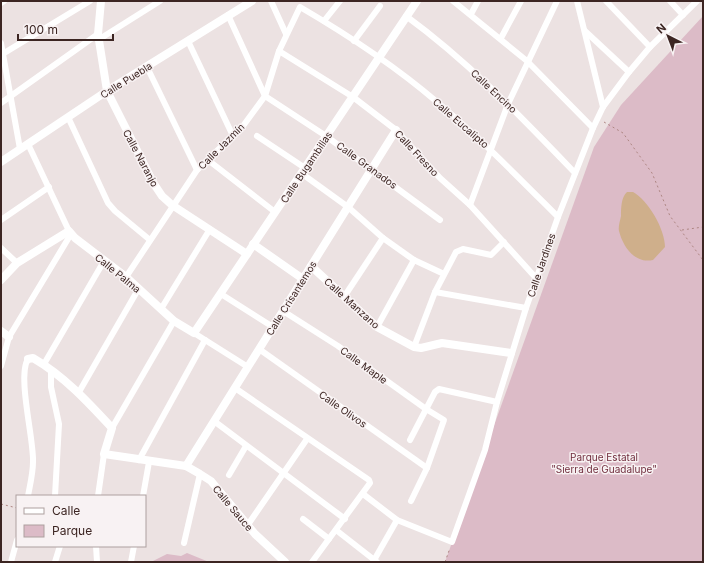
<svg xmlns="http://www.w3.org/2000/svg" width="704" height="563" font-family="Inter,sans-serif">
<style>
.green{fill:#dcbbc7}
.water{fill:#cfaf8b}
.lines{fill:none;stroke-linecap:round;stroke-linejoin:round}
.path{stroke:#ae8683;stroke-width:1;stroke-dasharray:2 3;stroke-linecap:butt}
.minor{stroke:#fff;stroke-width:6}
.tertiary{stroke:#fff;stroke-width:8}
.labels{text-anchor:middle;stroke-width:3;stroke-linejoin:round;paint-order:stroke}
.street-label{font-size:10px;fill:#3c2522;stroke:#f8f2f3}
.park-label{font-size:10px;fill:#712e3e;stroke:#f8f2f3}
</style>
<rect width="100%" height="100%" fill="#ece2e2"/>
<g class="green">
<path d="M703 16V562H445L594 147 621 105Z"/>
<path d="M187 553 209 562H151L167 554 181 556Z"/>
</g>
<path class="water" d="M627 192H633C648 200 665 229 665 247L653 260C635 264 623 247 619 231 618 227 620 221 621 216 621 209 621 197 627 192Z"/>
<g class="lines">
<g class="path">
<path d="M604 122 623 133 652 173 670 216 703 260"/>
<path d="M682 230 703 227"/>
<path d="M1 504 17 508"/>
<path d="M445 562 450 548"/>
</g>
<g class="minor">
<path d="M271 1 286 34"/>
<path d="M453 1 527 61 593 128"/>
<path d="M577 1 603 107"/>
<path d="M606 1 650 47"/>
<path d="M670 1 683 15"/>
<path d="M1 3 4 1"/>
<path d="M471 14 478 1"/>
<path d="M228 15 265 96 326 136 440 220"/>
<path d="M406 16C469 62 522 118 575 173"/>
<path d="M324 21 340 1"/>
<path d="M585 31 629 72"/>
<path d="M501 38 521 1"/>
<path d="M98 40 160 1"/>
<path d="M188 41 233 136"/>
<path d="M354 41 380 6"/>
<path d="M1 43 20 149"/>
<path d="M279 51 353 97 396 130 440 178 470 205 536 278"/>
<path d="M1 55 90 1"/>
<path d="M147 67 197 170"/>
<path d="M1 103 98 34"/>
<path d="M68 117 108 203 115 211 150 240"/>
<path d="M257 136 305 168"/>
<path d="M28 144 69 231"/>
<path d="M208 160 275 212"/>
<path d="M301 173 348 207 383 238 414 260 444 274"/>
<path d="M470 205 508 104 557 1"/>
<path d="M1 220 49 187"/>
<path d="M1 248 17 263"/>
<path d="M126 277 197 170 243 126 265 96 279 51 300 7C348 35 395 66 437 102 480 138 519 178 558 217"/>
<path d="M435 292 526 308"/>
<path d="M221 294 273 327"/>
<path d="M344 297 383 238"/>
<path d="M161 309 210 229"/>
<path d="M283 311 338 346 426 409 444 420 427 468 411 501"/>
<path d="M377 327 414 260"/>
<path d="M194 333 248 367"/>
<path d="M414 347 435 292 456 252 463 249 491 255 504 242"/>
<path d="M259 349 427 468"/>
<path d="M44 364 104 261"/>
<path d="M1 366 9 337 71 234"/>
<path d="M51 370V387L59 424 55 496"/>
<path d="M235 388 369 480 370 483 312 562"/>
<path d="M79 392 139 288"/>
<path d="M214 421 345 519"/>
<path d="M112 428 174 321"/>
<path d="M410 440 435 392 439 389 497 402"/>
<path d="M139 460 205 340"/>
<path d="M229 475 246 446"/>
<path d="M363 494 397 520 452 542 485 450 497 402 526 308 558 217 593 128 603 107 629 72 650 47 697 1"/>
<path d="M28 496C30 485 33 473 33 462 34 439 17 376 28 359"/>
<path d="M98 496 104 454"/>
<path d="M143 496 149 462"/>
<path d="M303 519 329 539"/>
<path d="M247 526 307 439"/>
<path d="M336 530 377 562"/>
<path d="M184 543 200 474"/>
<path d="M96 546 97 562"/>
<path d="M11 562 17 540"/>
<path d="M55 562 60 546"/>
<path d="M131 562 134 546"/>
<path d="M373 562 397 520"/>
</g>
<g class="tertiary">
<path d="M101 1 98 34 107 91 154 184 162 196 172 205 247 254"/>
<path d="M1 162 107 91 252 1"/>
<path d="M253 244 303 279"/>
<path d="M311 266 377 327 414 347 421 348 442 343 511 353"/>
<path d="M1 280 17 263 69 231 75 238 126 277 174 321 194 333 417 1"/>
<path d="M1 331 9 337"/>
<path d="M28 359 33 358C64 376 88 402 112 428L104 454 186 466 200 474 211 481 255 534 285 562"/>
<path d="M186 466 396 130"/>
</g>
</g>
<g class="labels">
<g class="street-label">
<text transform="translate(126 80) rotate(-32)" y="4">Calle Puebla</text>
<text transform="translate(494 91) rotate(43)" y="4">Calle Encino</text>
<text transform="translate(461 123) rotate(41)" y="4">Calle Eucalipto</text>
<text transform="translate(221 146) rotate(-45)" y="4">Calle Jazmín</text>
<text transform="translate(417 153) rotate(47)" y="4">Calle Fresno</text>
<text transform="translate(141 158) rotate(62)" y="4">Calle Naranjo</text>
<text transform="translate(367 165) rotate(36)" y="4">Calle Granados</text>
<text transform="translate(306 167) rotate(-56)" y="4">Calle Bugambilias</text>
<text transform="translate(541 265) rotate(-71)" y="4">Calle Jardines</text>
<text transform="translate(118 273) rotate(39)" y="4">Calle Palma</text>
<text transform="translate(291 298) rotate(-58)" y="4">Calle Crisantemos</text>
<text transform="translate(352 303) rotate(42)" y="4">Calle Manzano</text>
<text transform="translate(364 365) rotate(36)" y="4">Calle Maple</text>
<text transform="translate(343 409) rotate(35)" y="4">Calle Olivos</text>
<text transform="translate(233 508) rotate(50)" y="4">Calle Sauce</text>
</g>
<g class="park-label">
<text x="604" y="461">Parque Estatal<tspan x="604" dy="12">"Sierra de Guadalupe"</tspan></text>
</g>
</g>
<rect width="704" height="563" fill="none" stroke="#3c2522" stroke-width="4"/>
<rect x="16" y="495" width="130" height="52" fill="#f8f2f3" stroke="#ada09f"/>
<rect x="24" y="508" width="20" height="6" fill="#ffffff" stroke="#ada09f"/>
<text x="52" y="515" font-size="12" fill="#3c2522">Calle</text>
<rect x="24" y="525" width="20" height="12" fill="#dcbbc7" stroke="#ada09f"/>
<text x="52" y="535" font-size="12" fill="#3c2522">Parque</text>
<g transform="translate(668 36) rotate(318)" stroke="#f8f2f3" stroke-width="3" paint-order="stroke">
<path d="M0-3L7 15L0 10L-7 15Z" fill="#3c2522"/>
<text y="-6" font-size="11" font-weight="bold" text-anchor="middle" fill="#3c2522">N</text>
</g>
<path d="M18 34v6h95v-6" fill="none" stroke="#3c2522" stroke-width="2"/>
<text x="24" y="34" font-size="12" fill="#3c2522" stroke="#f8f2f3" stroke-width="3" paint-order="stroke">100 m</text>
</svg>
